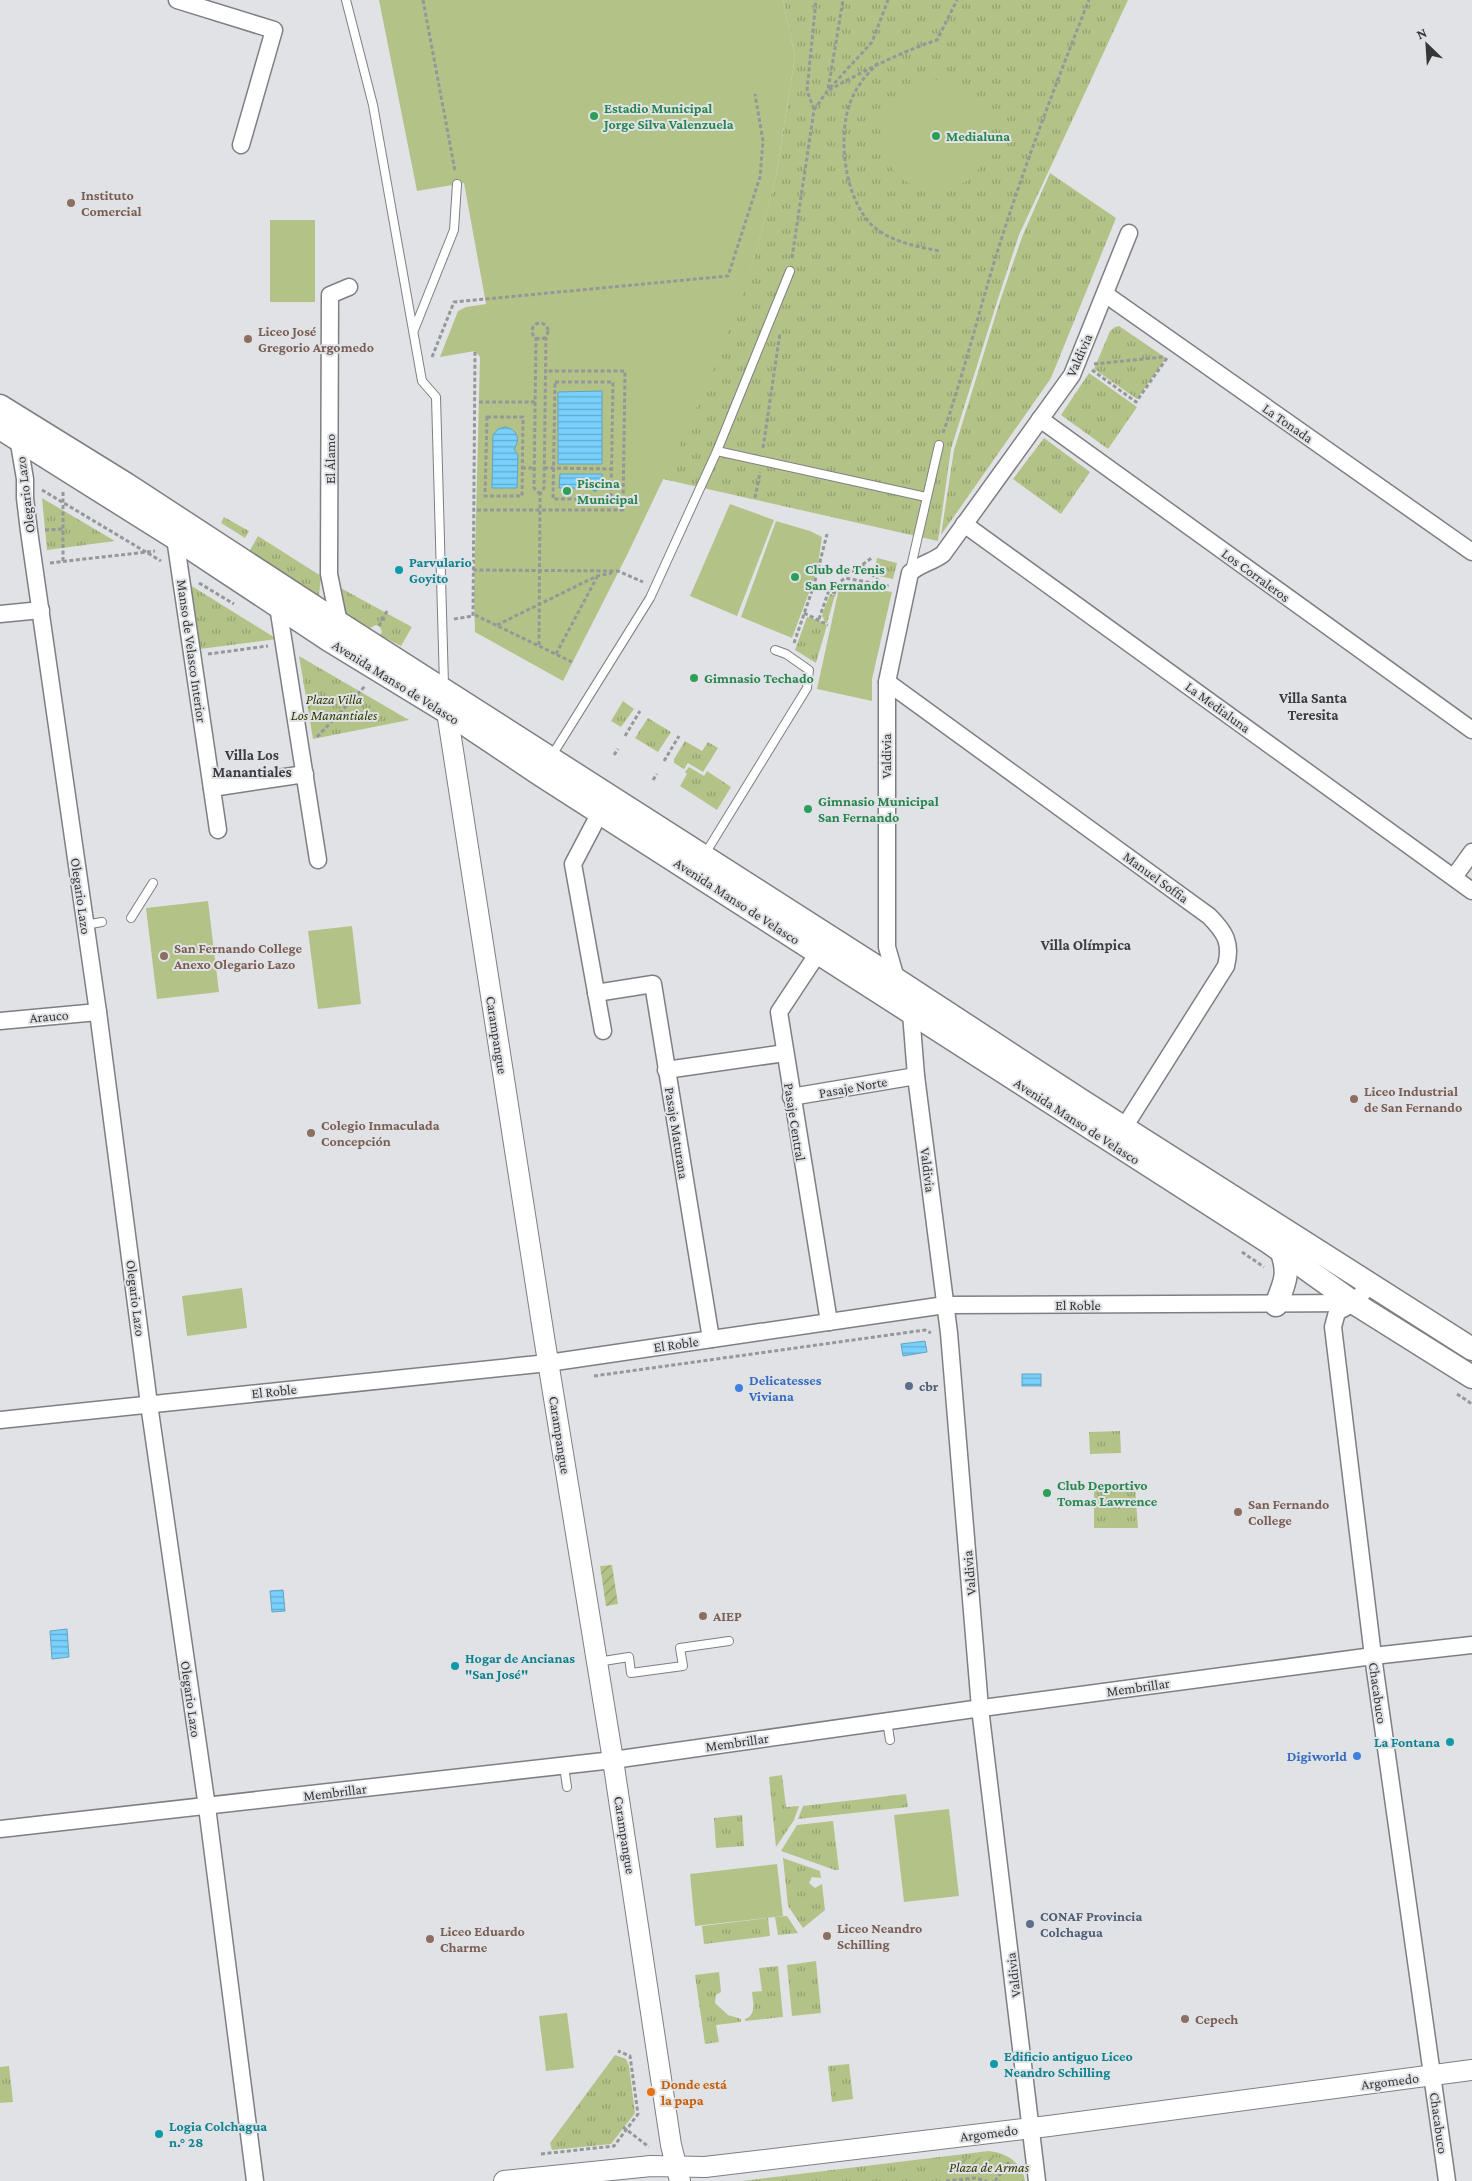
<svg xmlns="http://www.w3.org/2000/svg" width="1472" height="2181" font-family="'Crimson Pro',serif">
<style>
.grass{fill:url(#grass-tufts)}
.garden{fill:url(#garden-furrows)}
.pitch{fill:#b3c388}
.water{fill:url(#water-rules);stroke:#64a3c1}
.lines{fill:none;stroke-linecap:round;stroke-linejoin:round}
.service-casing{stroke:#7e7f83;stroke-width:10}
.minor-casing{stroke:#7e7f83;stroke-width:19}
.tertiary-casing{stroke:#7e7f83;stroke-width:22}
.secondary-casing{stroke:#7e7f83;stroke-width:25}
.path{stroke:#969799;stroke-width:3;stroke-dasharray:4 2.5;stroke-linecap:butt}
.service{stroke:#fff;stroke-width:8}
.minor{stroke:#fff;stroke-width:16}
.tertiary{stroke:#fff;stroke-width:20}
.secondary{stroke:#fff;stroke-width:22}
.leisure-dot{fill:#2e9e5b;stroke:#e1e2e6;stroke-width:2}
.education-dot{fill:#8d6e63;stroke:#e1e2e6;stroke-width:2}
.culture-dot{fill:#0f9aa8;stroke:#e1e2e6;stroke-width:2}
.service-dot{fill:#5c6f8a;stroke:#e1e2e6;stroke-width:2}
.shop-dot{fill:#3f7fe0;stroke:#e1e2e6;stroke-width:2}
.food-dot{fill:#e8710a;stroke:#e1e2e6;stroke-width:2}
.labels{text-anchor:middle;stroke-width:4;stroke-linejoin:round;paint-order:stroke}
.leisure-label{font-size:14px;font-weight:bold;fill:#27864d;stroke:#e1e2e6;text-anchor:start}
.education-label{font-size:14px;font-weight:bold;fill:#785e54;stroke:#e1e2e6;text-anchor:start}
.street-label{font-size:14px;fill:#363738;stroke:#e1e2e6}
.culture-label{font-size:14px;font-weight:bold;fill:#0d838f;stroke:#e1e2e6;text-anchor:start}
.park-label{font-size:14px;font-style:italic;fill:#303b00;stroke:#e1e2e6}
.shop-label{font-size:14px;font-weight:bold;fill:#366cbe;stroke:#e1e2e6;text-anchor:start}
.service-label{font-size:14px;font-weight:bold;fill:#4e5e75;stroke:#e1e2e6;text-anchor:start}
.food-label{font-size:14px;font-weight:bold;fill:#c56008;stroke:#e1e2e6;text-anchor:start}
.neighbourhood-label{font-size:15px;font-weight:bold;fill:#3c3d40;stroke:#e1e2e6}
</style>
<defs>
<pattern id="grass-tufts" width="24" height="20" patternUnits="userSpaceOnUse" patternTransform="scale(1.25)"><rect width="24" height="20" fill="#b3c388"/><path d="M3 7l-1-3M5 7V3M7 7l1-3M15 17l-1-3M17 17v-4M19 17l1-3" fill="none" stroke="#929f70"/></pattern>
<pattern id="garden-furrows" width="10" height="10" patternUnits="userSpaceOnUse" patternTransform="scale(1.25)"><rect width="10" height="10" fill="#b3c388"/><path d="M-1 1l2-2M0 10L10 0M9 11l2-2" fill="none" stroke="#929f70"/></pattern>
<pattern id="water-rules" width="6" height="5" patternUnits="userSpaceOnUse" patternTransform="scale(1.25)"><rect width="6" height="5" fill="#77d1fc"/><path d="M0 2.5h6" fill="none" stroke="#62aacd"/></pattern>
</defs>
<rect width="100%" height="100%" fill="#e1e2e6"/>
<g class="grass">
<path d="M783 0H1128L1019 235 996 305 951 449 938 541 663 479 626 557 749 277 776 176 795 57Z"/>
<path d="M1050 173 1116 218 1051 378 941 535 954 450 999 304 1022 237Z"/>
<path d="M1119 326 1166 358 1137 399 1094 369 1110 331 1115 327Z"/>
<path d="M1089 373 1137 407 1108 449 1061 415Z"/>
<path d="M1044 438 1090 472 1061 514 1013 479Z"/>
<path d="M42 498 115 541 47 550Z"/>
<path d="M224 517 249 531 245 538 221 523Z"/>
<path d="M258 536 321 576 319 596 249 552Z"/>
<path d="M877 558 897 563 893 579 874 575Z"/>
<path d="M190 585 277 639 200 649Z"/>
<path d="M337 586 412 627 401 646 380 635 382 632 380 627 376 625 370 628 342 612Z"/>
<path d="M830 594 835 595 827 623H825L822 615Z"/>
<path d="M807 617 818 620 827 625 816 663 795 650Z"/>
<path d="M299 656 409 720 313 739Z"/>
<path d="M623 701 634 709 621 727 611 721Z"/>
<path d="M648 718 671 732 658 752 635 738Z"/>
<path d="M685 741 702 751 708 742 718 748 703 772 688 763 684 769 674 763V759Z"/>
<path d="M689 767 704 776 707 771 731 787 717 810 680 786 687 774 685 772Z"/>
<path d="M1120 1431 1121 1453 1090 1454 1089 1432Z"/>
<path d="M1135 1486 1138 1528H1094V1489Z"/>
<path d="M782 1775 786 1807 799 1806 794 1820 776 1847 769 1777Z"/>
<path d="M906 1794 908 1807 798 1819 803 1806Z"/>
<path d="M742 1815 744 1846 716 1848 714 1818Z"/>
<path d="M833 1821 839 1870H835L781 1851 797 1825Z"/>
<path d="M783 1858 820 1871 821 1878 812 1877 809 1883 815 1888 822 1884 825 1910 803 1928 788 1906Z"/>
<path d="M787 1916 798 1933 778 1935 775 1917Z"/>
<path d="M768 1918 770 1936 704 1944 702 1926Z"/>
<path d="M816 1961 821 2013 792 2016 787 1965Z"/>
<path d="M778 1966 783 2017 745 2021V2019C757 2014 753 2003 752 1992L762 1991 759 1968Z"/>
<path d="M719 1972 721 1992 716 1995 715 2003 728 2015 741 2019V2022L716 2025 719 2042 705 2044 695 1975Z"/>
<path d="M615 2055 626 2059 629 2066 635 2113 611 2144 552 2150 550 2143Z"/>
<path d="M849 2064 853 2099 832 2102 828 2066Z"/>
<path d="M9 2066 13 2102 0 2103V2067Z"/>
<path d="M989 2151C1006 2153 1022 2162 1025 2181H742Z"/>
</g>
<g class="garden">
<path d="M612 1565 618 1604 606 1606 600 1566Z"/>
<path d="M991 2156 1001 2158 990 2173 976 2168 960 2170 959 2160Z"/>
</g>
<g class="pitch">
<path d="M379 0H783L795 57 776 176 749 278 719 357 685 433 626 557 563 681 475 632 474 595 480 357 475 351 440 357 458 311 466 307 486 304 464 183 417 191Z"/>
<circle cx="936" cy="135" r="55"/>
<rect x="270" y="220" width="45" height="82"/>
<path d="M730 504 774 520 737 616 690 596Z"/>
<path d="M776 521 810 531 822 537 817 571 792 638 741 617Z"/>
<path d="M845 584 892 592 872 679V701L817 689 839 588Z"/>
<path d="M208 901 219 992 157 999 146 908Z"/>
<path d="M352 926 361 1004 318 1009 308 931Z"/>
<path d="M242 1288 247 1328 187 1336 182 1296Z"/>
<path d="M949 1809 959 1896 904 1902 894 1815Z"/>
<path d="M777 1864 783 1916 695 1926 690 1874Z"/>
<path d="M567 2013 574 2068 546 2071 539 2016Z"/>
</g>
<g class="water">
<path d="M602 391V464H558V392Z"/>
<path d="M505 427C517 429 521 439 514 449L518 455 517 488H492L493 435 498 429Z"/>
<path d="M560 474H602V486L595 492 590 488H559Z"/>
<path d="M925 1341 927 1352 903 1356 901 1344Z"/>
<rect x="1022" y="1374" width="19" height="12"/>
<path d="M283 1590 285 1611 272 1612 270 1591Z"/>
<path d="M67 1629 69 1657 52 1659 50 1631Z"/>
</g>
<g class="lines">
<g class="service-casing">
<g id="service">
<path d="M346 0 373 105 422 381 436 397 444 685"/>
<path d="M414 330 454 230 457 184"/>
<path d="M717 451 790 271"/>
<path d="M910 571 939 445"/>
<path d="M551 757 650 598 717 451 926 497"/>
<path d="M705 854 807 688 809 670 786 654 775 650"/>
<path d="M131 918 153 883"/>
<path d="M85 925 102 922"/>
<path d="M597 1662 629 1657 631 1673 683 1666 680 1648 729 1641"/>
<path d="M887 1721 890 1740"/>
<path d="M564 1766 567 1787"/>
</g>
</g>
<g class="minor-casing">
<g id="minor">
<path d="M177 0 274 30 241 145"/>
<path d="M1105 294 1472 552"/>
<path d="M1040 419 1472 730"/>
<path d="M17 432 25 479V498L29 531 98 1012 149 1404 207 1807 255 2181"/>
<path d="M964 524 1472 891"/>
<path d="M174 531 218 830"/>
<path d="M277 600 318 860"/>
<path d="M0 614 41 610"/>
<path d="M336 628 339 623 329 574 330 295 349 287"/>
<path d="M887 682 1209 916C1225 932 1232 943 1226 966L1118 1137"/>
<path d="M212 788 305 774"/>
<path d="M1454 877 1472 852"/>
<path d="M824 944 779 1012 829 1322"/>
<path d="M897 982 887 947V682L910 573C919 564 933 562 943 554L1072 375 1129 233"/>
<path d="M596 993 653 984 711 1339"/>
<path d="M907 1005 911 1013 916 1076 949 1333 980 1708 1037 2181"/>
<path d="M0 1021 98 1012"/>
<path d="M603 1031 573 864 605 803"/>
<path d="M666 1070 785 1053"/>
<path d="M791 1097 916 1076"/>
<path d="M1370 1284 1354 1303 1337 1312 1333 1327 1373 1656 1447 2181"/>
<path d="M0 1420 548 1363 945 1305 1354 1303"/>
<path d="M0 1829 613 1760 967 1710 1373 1656 1472 1645"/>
</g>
</g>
<g class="tertiary-casing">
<g id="tertiary">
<path d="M445 699 544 1337 613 1760 671 2145 680 2181"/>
<path d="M504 2181 651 2166 705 2167 1049 2126 1472 2070"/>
</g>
</g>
<g class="secondary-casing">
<g id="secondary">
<path d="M0 406 126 484 339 623 894 978 1082 1101 1472 1349"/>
<path d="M0 428 175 538 329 640 447 712 541 775 1270 1243 1354 1303 1472 1377"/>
<path d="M1276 1305C1285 1282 1290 1274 1281 1250"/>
</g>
</g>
<g class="path">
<path d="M423 0 455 171"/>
<path d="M878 63C868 73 859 83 853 96 835 132 844 207 879 231 897 243 919 247 940 251"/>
<path d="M830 88 872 42 888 0"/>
<path d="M829 90C864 71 898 53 937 40L957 0"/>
<path d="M814 109 807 91 816 0"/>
<path d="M792 258 814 110 828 90 843 0"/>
<circle cx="540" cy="331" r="8"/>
<path d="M536 337 534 488 540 494"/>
<path d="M432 357 454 302 728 276 760 177 763 141 755 94"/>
<path d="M1094 364 1163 357"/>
<path d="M1092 370 1136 402 1167 358"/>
<path d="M555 382H613L611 499H553Z"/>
<path d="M479 402H535"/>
<path d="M487 417H523L522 496H485Z"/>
<path d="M943 433C962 379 976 323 992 269 1020 177 1054 88 1089 0"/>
<path d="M763 448 780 333"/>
<path d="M522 468H534"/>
<path d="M544 468 611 469"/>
<path d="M42 490 161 561"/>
<path d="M63 492V562"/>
<path d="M755 498 760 472"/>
<path d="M477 510H623L625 371H546"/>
<path d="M45 530 63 529"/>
<path d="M50 563 155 551"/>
<path d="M862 565 881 583"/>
<path d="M473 570 618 571 643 582"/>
<path d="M852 572 873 557"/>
<path d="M199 583 234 604"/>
<path d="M814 585 838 594"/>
<path d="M804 613 828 625"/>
<path d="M475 615 572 662"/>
<path d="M454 619 473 616 475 351"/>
<path d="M819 619 829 590 845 578 889 586"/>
<path d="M497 625 597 576 612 573"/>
<path d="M379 626 387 611"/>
<path d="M794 643 814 585 827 534"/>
<path d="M539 645 540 494 544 488 546 337"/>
<path d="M208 654 268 646"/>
<path d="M556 654 597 577"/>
<path d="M625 736 640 711"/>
<path d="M317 737 366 685"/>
<path d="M614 755 618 749"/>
<path d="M664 761 679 736"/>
<path d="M653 780 657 774"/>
<path d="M1242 1252 1264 1267"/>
<path d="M594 1376 925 1330 931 1333"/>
<path d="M1457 1394 1472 1404"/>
<path d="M623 2127 649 2147"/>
<path d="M541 2154 614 2146 638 2114 630 2056 618 2051"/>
<path d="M946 2181 975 2178 987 2181"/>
<path d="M995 2181 1009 2162"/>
</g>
<use href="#service" class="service"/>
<use href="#minor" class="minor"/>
<use href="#tertiary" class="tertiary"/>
<use href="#secondary" class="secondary"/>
</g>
<g class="leisure-dot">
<circle cx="594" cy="116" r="5"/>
<circle cx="936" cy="136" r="5"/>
<circle cx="567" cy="491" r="5"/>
<circle cx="795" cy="577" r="5"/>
<circle cx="694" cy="678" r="5"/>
<circle cx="808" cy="809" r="5"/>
<circle cx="1047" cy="1493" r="5"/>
</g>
<g class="education-dot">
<circle cx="71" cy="203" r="5"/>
<circle cx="248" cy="339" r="5"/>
<circle cx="164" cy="956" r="5"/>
<circle cx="1354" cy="1099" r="5"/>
<circle cx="311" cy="1133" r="5"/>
<circle cx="1238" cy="1512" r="5"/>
<circle cx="703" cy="1616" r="5"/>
<circle cx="827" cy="1936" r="5"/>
<circle cx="430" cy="1939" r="5"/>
<circle cx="1185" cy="2019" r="5"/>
</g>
<g class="culture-dot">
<circle cx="399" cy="570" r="5"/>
<circle cx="455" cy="1666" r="5"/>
<circle cx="1450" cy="1742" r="5"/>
<circle cx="994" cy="2064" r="5"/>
<circle cx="159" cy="2134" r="5"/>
</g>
<g class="service-dot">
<circle cx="909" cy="1386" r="5"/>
<circle cx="1030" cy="1924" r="5"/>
</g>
<g class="shop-dot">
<circle cx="739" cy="1388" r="5"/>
<circle cx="1357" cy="1756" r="5"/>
</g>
<circle class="food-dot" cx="651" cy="2092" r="5"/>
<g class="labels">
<g class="leisure-label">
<text x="604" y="113">Estadio Municipal<tspan x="604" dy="16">Jorge Silva Valenzuela</tspan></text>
<text x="946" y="141">Medialuna</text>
<text x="577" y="488">Piscina<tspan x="577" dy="16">Municipal</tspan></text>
<text x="805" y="574">Club de Tenis<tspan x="805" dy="16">San Fernando</tspan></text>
<text x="704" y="683">Gimnasio Techado</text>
<text x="818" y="806">Gimnasio Municipal<tspan x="818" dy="16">San Fernando</tspan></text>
<text x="1057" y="1490">Club Deportivo<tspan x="1057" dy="16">Tomas Lawrence</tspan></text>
</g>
<g class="education-label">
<text x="81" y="200">Instituto<tspan x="81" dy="16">Comercial</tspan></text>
<text x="258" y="336">Liceo José<tspan x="258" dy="16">Gregorio Argomedo</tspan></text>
<text x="174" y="953">San Fernando College<tspan x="174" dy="16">Anexo Olegario Lazo</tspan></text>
<text x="1364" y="1096">Liceo Industrial<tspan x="1364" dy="16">de San Fernando</tspan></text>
<text x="321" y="1130">Colegio Inmaculada<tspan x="321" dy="16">Concepción</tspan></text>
<text x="1248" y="1509">San Fernando<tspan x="1248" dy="16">College</tspan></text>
<text x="713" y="1621">AIEP</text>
<text x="837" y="1933">Liceo Neandro<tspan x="837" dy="16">Schilling</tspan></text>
<text x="440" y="1936">Liceo Eduardo<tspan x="440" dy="16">Charme</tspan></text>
<text x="1195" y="2024">Cepech</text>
</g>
<g class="street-label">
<text transform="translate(1079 355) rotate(-66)" y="5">Valdivia</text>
<text transform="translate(1288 423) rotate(35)" y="5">La Tonada</text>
<text transform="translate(330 459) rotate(-90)" y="5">El Álamo</text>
<text transform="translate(25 495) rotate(-97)" y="5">Olegario Lazo</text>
<text transform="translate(1256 575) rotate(36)" y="5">Los Corraleros</text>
<text transform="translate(192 651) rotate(82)" y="5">Manso de Velasco Interior</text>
<text transform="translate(396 682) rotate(32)" y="5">Avenida Manso de Velasco</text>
<text transform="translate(1218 707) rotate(36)" y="5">La Medialuna</text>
<text transform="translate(886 756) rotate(-90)" y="5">Valdivia</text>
<text transform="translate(1156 877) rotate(36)" y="5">Manuel Soffia</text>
<text transform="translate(81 896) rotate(82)" y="5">Olegario Lazo</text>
<text transform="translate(737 901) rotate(33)" y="5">Avenida Manso de Velasco</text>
<text transform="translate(49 1016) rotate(-5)" y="5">Arauco</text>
<text transform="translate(497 1035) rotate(81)" y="5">Carampangue</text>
<text transform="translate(853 1087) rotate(-10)" y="5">Pasaje Norte</text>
<text transform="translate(1077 1121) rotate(33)" y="5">Avenida Manso de Velasco</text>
<text transform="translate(795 1122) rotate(81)" y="5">Pasaje Central</text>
<text transform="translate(677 1133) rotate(81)" y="5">Pasaje Maturana</text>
<text transform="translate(928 1170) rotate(83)" y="5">Valdivia</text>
<text transform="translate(136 1298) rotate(83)" y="5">Olegario Lazo</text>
<text x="1078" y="1310">El Roble</text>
<text transform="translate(676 1344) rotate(-8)" y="5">El Roble</text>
<text transform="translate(274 1391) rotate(-6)" y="5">El Roble</text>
<text transform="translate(560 1435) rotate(81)" y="5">Carampangue</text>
<text transform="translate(969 1573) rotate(-95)" y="5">Valdivia</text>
<text transform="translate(1138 1687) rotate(-8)" y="5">Membrillar</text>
<text transform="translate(1378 1693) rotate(82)" y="5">Chacabuco</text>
<text transform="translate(191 1699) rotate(82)" y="5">Olegario Lazo</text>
<text transform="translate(737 1742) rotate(-8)" y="5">Membrillar</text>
<text transform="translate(335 1792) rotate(-7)" y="5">Membrillar</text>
<text transform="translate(625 1835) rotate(81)" y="5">Carampangue</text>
<text transform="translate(1013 1975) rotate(-97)" y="5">Valdivia</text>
<text transform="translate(1390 2081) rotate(-7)" y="5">Argomedo</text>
<text transform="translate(1439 2123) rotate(82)" y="5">Chacabuco</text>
<text transform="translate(989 2133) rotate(-7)" y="5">Argomedo</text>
</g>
<g class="culture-label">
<text x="409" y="567">Parvulario<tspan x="409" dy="16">Goyito</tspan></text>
<text x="465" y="1663">Hogar de Ancianas<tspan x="465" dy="16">"San José"</tspan></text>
<text x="1440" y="1747" text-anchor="end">La Fontana</text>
<text x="1004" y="2061">Edificio antiguo Liceo<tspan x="1004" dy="16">Neandro Schilling</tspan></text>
<text x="169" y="2131">Logia Colchagua<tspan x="169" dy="16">n.° 28</tspan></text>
</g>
<g class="park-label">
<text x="334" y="704">Plaza Villa<tspan x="334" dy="16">Los Manantiales</tspan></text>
<text x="989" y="2172">Plaza de Armas</text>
</g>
<g class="shop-label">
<text x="749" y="1385">Delicatesses<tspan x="749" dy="16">Viviana</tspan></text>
<text x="1347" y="1761" text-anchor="end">Digiworld</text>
</g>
<g class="service-label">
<text x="919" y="1391">cbr</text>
<text x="1040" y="1921">CONAF Provincia<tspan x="1040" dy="16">Colchagua</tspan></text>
</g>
<g class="food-label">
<text x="661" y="2089">Donde está<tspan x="661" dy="16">la papa</tspan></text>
</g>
<g class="neighbourhood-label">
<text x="1313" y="703">Villa Santa<tspan x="1313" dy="17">Teresita</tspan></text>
<text x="252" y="760">Villa Los<tspan x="252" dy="17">Manantiales</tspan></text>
<text x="1086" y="950">Villa Olímpica</text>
</g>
</g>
<g transform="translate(1427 45) rotate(335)" stroke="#e1e2e6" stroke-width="4" paint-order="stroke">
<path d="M0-4L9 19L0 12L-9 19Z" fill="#363738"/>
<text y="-8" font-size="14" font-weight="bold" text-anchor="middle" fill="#363738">N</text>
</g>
</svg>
